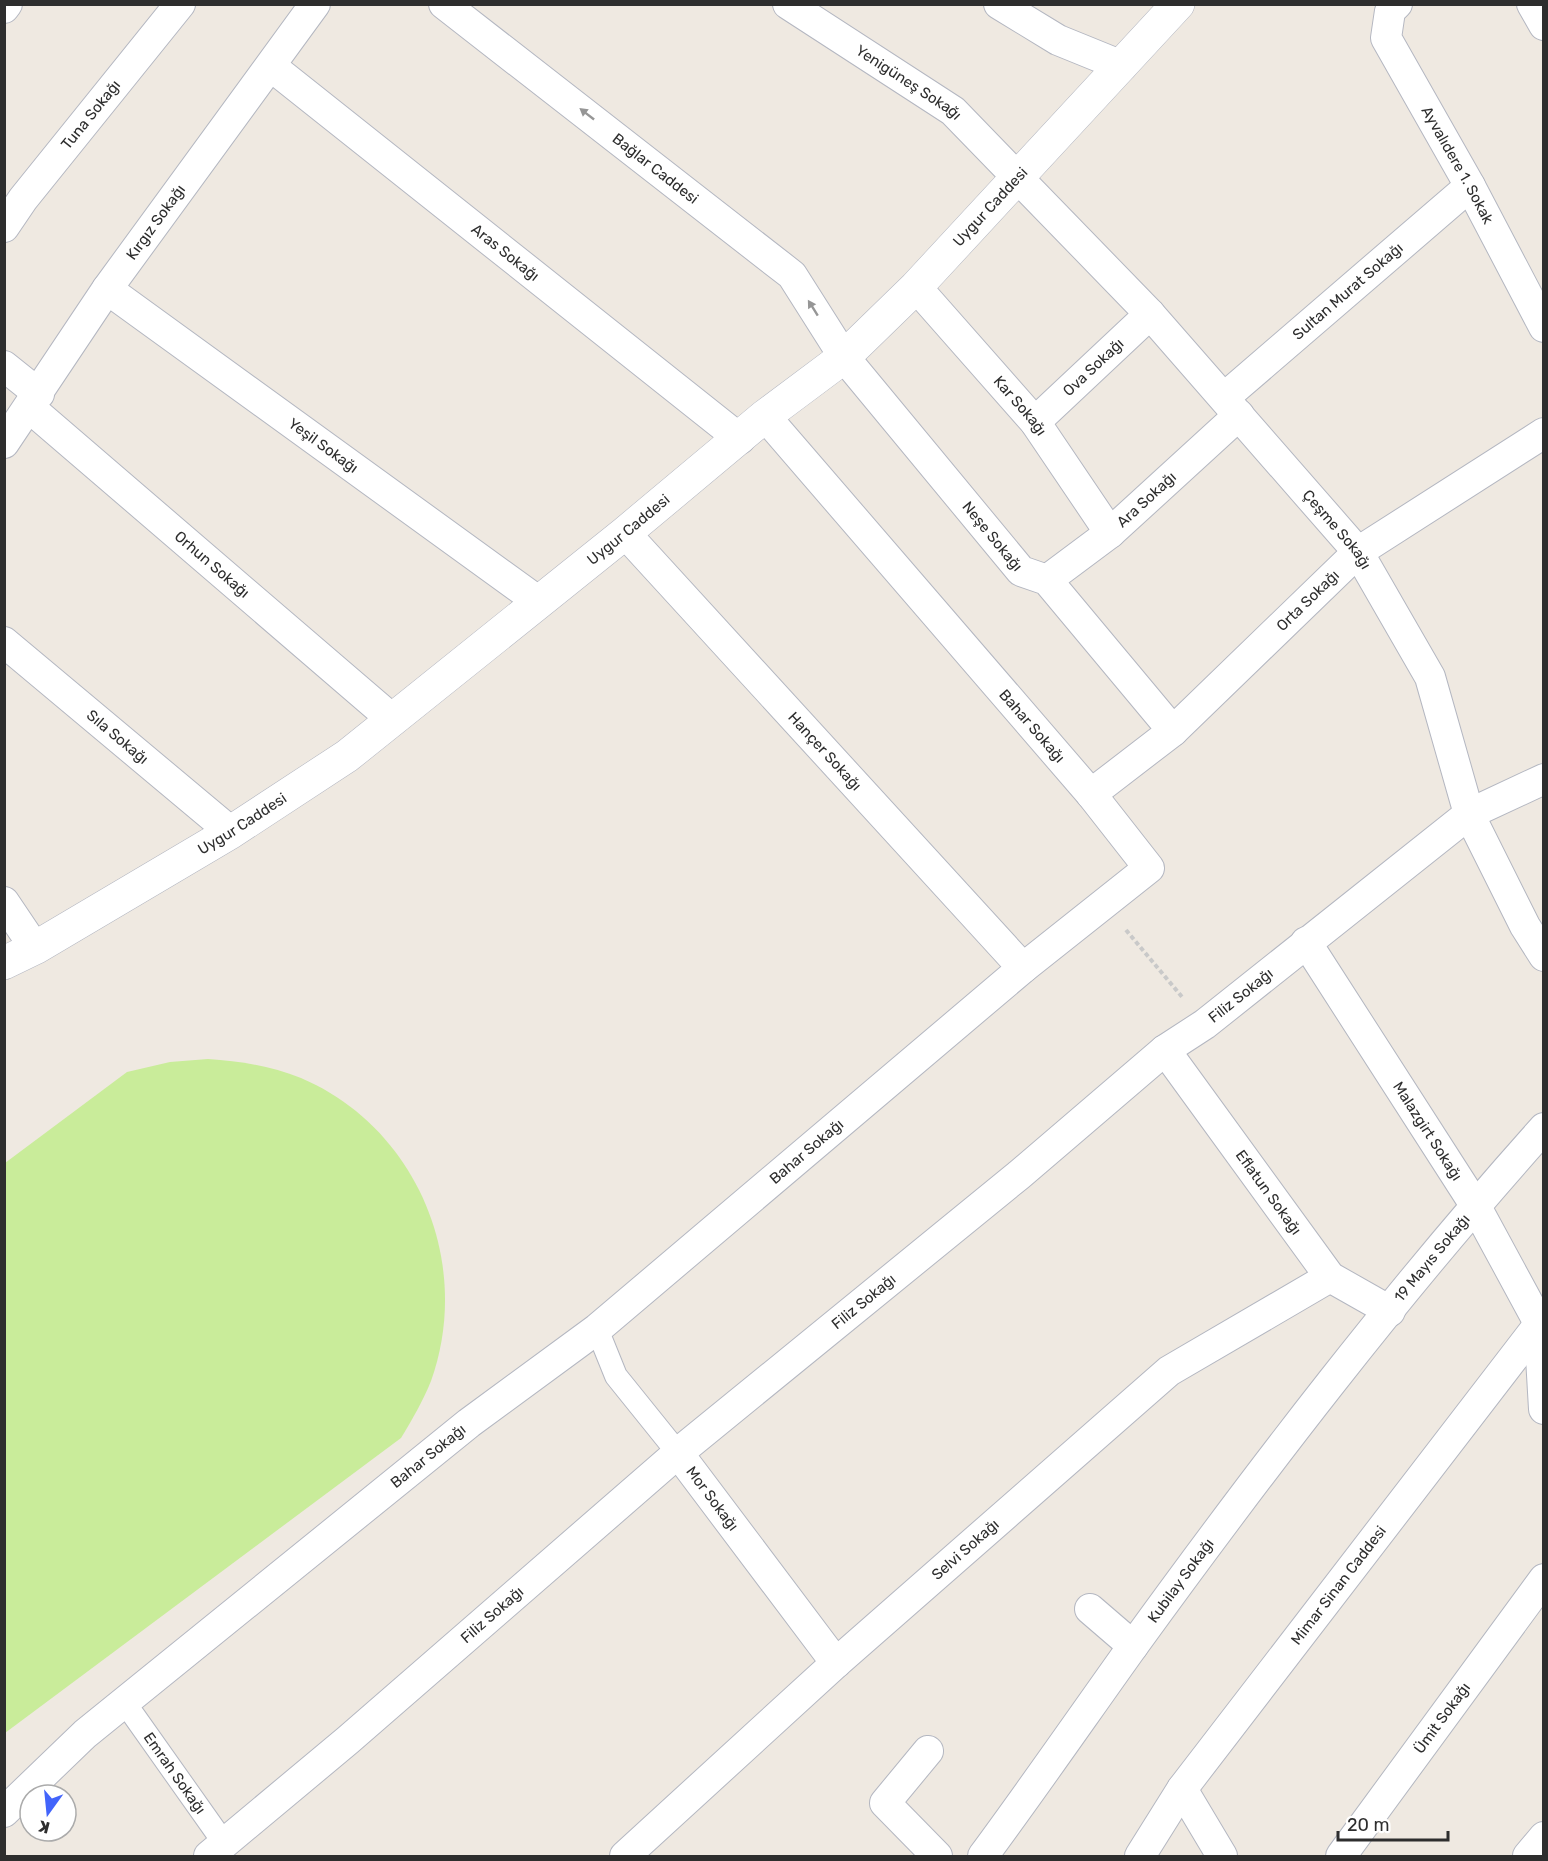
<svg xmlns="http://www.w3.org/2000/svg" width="1548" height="1861" font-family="Rubik,sans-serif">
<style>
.pitch{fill:#c9ec9a}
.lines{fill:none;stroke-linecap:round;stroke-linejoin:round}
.pedestrian-casing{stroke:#b4b7c1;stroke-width:24}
.minor-casing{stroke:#b4b7c1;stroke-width:32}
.secondary-casing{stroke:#b4b7c1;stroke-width:34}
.path{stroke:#c9c9c9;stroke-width:4;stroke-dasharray:4.5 3;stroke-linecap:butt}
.pedestrian{stroke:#fff;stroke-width:22}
.minor{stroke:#fff;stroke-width:30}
.secondary{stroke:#fff;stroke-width:33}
.oneway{fill:#969696}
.labels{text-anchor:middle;stroke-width:6;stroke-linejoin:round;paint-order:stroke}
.street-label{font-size:15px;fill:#2e2e2e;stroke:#fff}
</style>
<rect width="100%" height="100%" fill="#efe9e1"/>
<path class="pitch" d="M208 1059C240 1061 271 1066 301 1078 418 1128 473 1264 431 1381 423 1401 412 1420 401 1438L5 1733V1163L127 1072 170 1062Z"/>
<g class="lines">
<g class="pedestrian-casing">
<g id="pedestrian">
<path d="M597 1329 616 1376 678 1453"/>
<path id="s1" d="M125 1703 224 1843"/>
</g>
</g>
<g class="minor-casing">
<g id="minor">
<path id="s2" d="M444 4 792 275 844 357 1021 571 1047 580 1173 731"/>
<path id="s3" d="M788 4 953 111 1150 314 1358 552 1430 677 1469 814 1525 926 1544 956"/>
<path d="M999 4 1058 40 1122 66"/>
<path id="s4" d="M1397 4 1390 11 1386 38 1470 186 1544 327"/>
<path d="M1532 4 1544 25"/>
<path d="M4 8 7 4"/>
<path id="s5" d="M272 67 740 439"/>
<path id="s6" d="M4 227 23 199 180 4"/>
<path id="s7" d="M916 287 1035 422 1110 533"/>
<path id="s8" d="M107 289 539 602"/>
<path d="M4 366 39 394"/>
<path id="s9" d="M1225 397 1470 186"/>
<path id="s10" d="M30 408 393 720"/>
<path id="s11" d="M1035 422 1150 314"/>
<path id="s12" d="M4 443 107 289 315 4"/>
<path id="s13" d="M625 533 1023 968"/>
<path id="s14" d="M1047 580 1110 533 1239 415"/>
<path id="s15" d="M4 642 231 832"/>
<path id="s16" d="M1091 794 1173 731 1358 552 1544 433"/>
<path d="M4 902 35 948"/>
<path id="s17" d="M1306 942 1475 1205 1539 1323 1544 1409"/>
<path id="s18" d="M1165 1050 1330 1277 1390 1311"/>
<path id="s19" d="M678 1453 836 1663"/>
<path d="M1090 1609 1133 1646"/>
<path d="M928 1751 885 1803 937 1856"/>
<path d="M1182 1789 1222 1856"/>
<path id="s20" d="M4 1812 85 1734 469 1423 597 1329 1023 968 1149 868 1091 794 765 416"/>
<path id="s21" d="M209 1856 348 1740 678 1453 1019 1175 1165 1050 1205 1024 1469 814 1544 779"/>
<path id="s22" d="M625 1856 836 1663 1169 1371 1330 1277"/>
<path id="s23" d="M983 1856C1034 1787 1083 1716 1133 1646 1262 1468 1397 1292 1544 1128"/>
<path id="s24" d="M1140 1856 1182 1789 1544 1318"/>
<path id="s25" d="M1341 1856 1544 1579"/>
<path d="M1528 1856 1544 1837"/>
</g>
</g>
<g class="secondary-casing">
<g id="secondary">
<path id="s26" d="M4 963 35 948 231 832 347 756 625 533 765 416 844 357 916 287 1178 4"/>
</g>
</g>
<path class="path" d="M1126 930 1183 998"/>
<use href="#pedestrian" class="pedestrian"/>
<use href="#minor" class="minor"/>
<use href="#secondary" class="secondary"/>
</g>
<defs><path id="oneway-solid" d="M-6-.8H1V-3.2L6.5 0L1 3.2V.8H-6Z" transform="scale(1.5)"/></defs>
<g class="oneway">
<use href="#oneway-solid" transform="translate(587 114) rotate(-142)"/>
<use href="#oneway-solid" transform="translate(813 308) rotate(-122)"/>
</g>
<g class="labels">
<g class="street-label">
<text dy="5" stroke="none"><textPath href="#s3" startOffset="144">Yenigüneş Sokağı</textPath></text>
<text dy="5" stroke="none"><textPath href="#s6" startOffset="142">Tuna Sokağı</textPath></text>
<text dy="5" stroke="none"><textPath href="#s4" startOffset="183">Ayvalıdere 1. Sokak</textPath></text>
<text dy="5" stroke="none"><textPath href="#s2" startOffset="268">Bağlar Caddesi</textPath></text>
<text dy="5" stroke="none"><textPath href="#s26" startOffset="1248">Uygur Caddesi</textPath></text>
<text dy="5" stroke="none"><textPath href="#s12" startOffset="268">Kırgız Sokağı</textPath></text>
<text dy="5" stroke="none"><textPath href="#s5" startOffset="298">Aras Sokağı</textPath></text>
<text dy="5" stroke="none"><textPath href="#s9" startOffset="162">Sultan Murat Sokağı</textPath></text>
<text dy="5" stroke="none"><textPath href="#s11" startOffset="80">Ova Sokağı</textPath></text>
<text dy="5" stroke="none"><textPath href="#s7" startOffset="158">Kar Sokağı</textPath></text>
<text dy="5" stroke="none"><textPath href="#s8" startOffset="267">Yeşil Sokağı</textPath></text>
<text dy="5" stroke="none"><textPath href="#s14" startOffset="128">Ara Sokağı</textPath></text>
<text dy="5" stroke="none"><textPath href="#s26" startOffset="762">Uygur Caddesi</textPath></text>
<text dy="5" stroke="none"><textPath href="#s3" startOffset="765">Çeşme Sokağı</textPath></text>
<text dy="5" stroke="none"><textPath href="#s2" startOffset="771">Neşe Sokağı</textPath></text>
<text dy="5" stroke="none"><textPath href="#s10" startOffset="240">Orhun Sokağı</textPath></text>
<text dy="5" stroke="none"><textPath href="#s16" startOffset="291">Orta Sokağı</textPath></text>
<text transform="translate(1032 726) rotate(49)" y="5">Bahar Sokağı</text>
<text dy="5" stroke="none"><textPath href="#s15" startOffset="148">Sıla Sokağı</textPath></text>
<text dy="5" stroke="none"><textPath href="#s13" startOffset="296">Hançer Sokağı</textPath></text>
<text dy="5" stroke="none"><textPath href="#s26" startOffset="276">Uygur Caddesi</textPath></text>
<text dy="5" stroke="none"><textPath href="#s21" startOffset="1344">Filiz Sokağı</textPath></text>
<text dy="5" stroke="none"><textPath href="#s17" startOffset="225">Malazgirt Sokağı</textPath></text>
<text dy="5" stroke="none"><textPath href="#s20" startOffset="1040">Bahar Sokağı</textPath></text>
<text dy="5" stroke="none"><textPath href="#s18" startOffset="176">Eflatun Sokağı</textPath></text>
<text dy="5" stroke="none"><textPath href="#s23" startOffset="748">19 Mayıs Sokağı</textPath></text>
<text dy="5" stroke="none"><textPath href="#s21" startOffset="858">Filiz Sokağı</textPath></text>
<text dy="5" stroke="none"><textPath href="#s20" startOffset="554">Bahar Sokağı</textPath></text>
<text dy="5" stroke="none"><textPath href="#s19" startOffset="57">Mor Sokağı</textPath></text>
<text dy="5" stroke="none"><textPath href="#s22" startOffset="458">Selvi Sokağı</textPath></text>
<text dy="5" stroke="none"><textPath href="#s23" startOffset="339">Kubilay Sokağı</textPath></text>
<text dy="5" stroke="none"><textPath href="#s24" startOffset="336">Mimar Sinan Caddesi</textPath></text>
<text dy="5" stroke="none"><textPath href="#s21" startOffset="372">Filiz Sokağı</textPath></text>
<text dy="5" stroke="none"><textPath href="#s25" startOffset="171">Ümit Sokağı</textPath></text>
<text dy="5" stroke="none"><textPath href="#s1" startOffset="86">Emrah Sokağı</textPath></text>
</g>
</g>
<rect width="1548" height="1861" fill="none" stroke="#2e2e2e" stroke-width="12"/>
<g transform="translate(48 1813) rotate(195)"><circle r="28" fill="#ffffff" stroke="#ababab" stroke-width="1.5"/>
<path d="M0-4.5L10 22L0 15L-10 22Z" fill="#4264fb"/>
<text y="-9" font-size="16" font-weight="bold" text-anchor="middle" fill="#2e2e2e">K</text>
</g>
<path d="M1338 1831v9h110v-9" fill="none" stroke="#2e2e2e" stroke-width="3"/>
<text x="1347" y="1831" font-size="18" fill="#2e2e2e" stroke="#ffffff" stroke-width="4.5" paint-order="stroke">20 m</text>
</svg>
